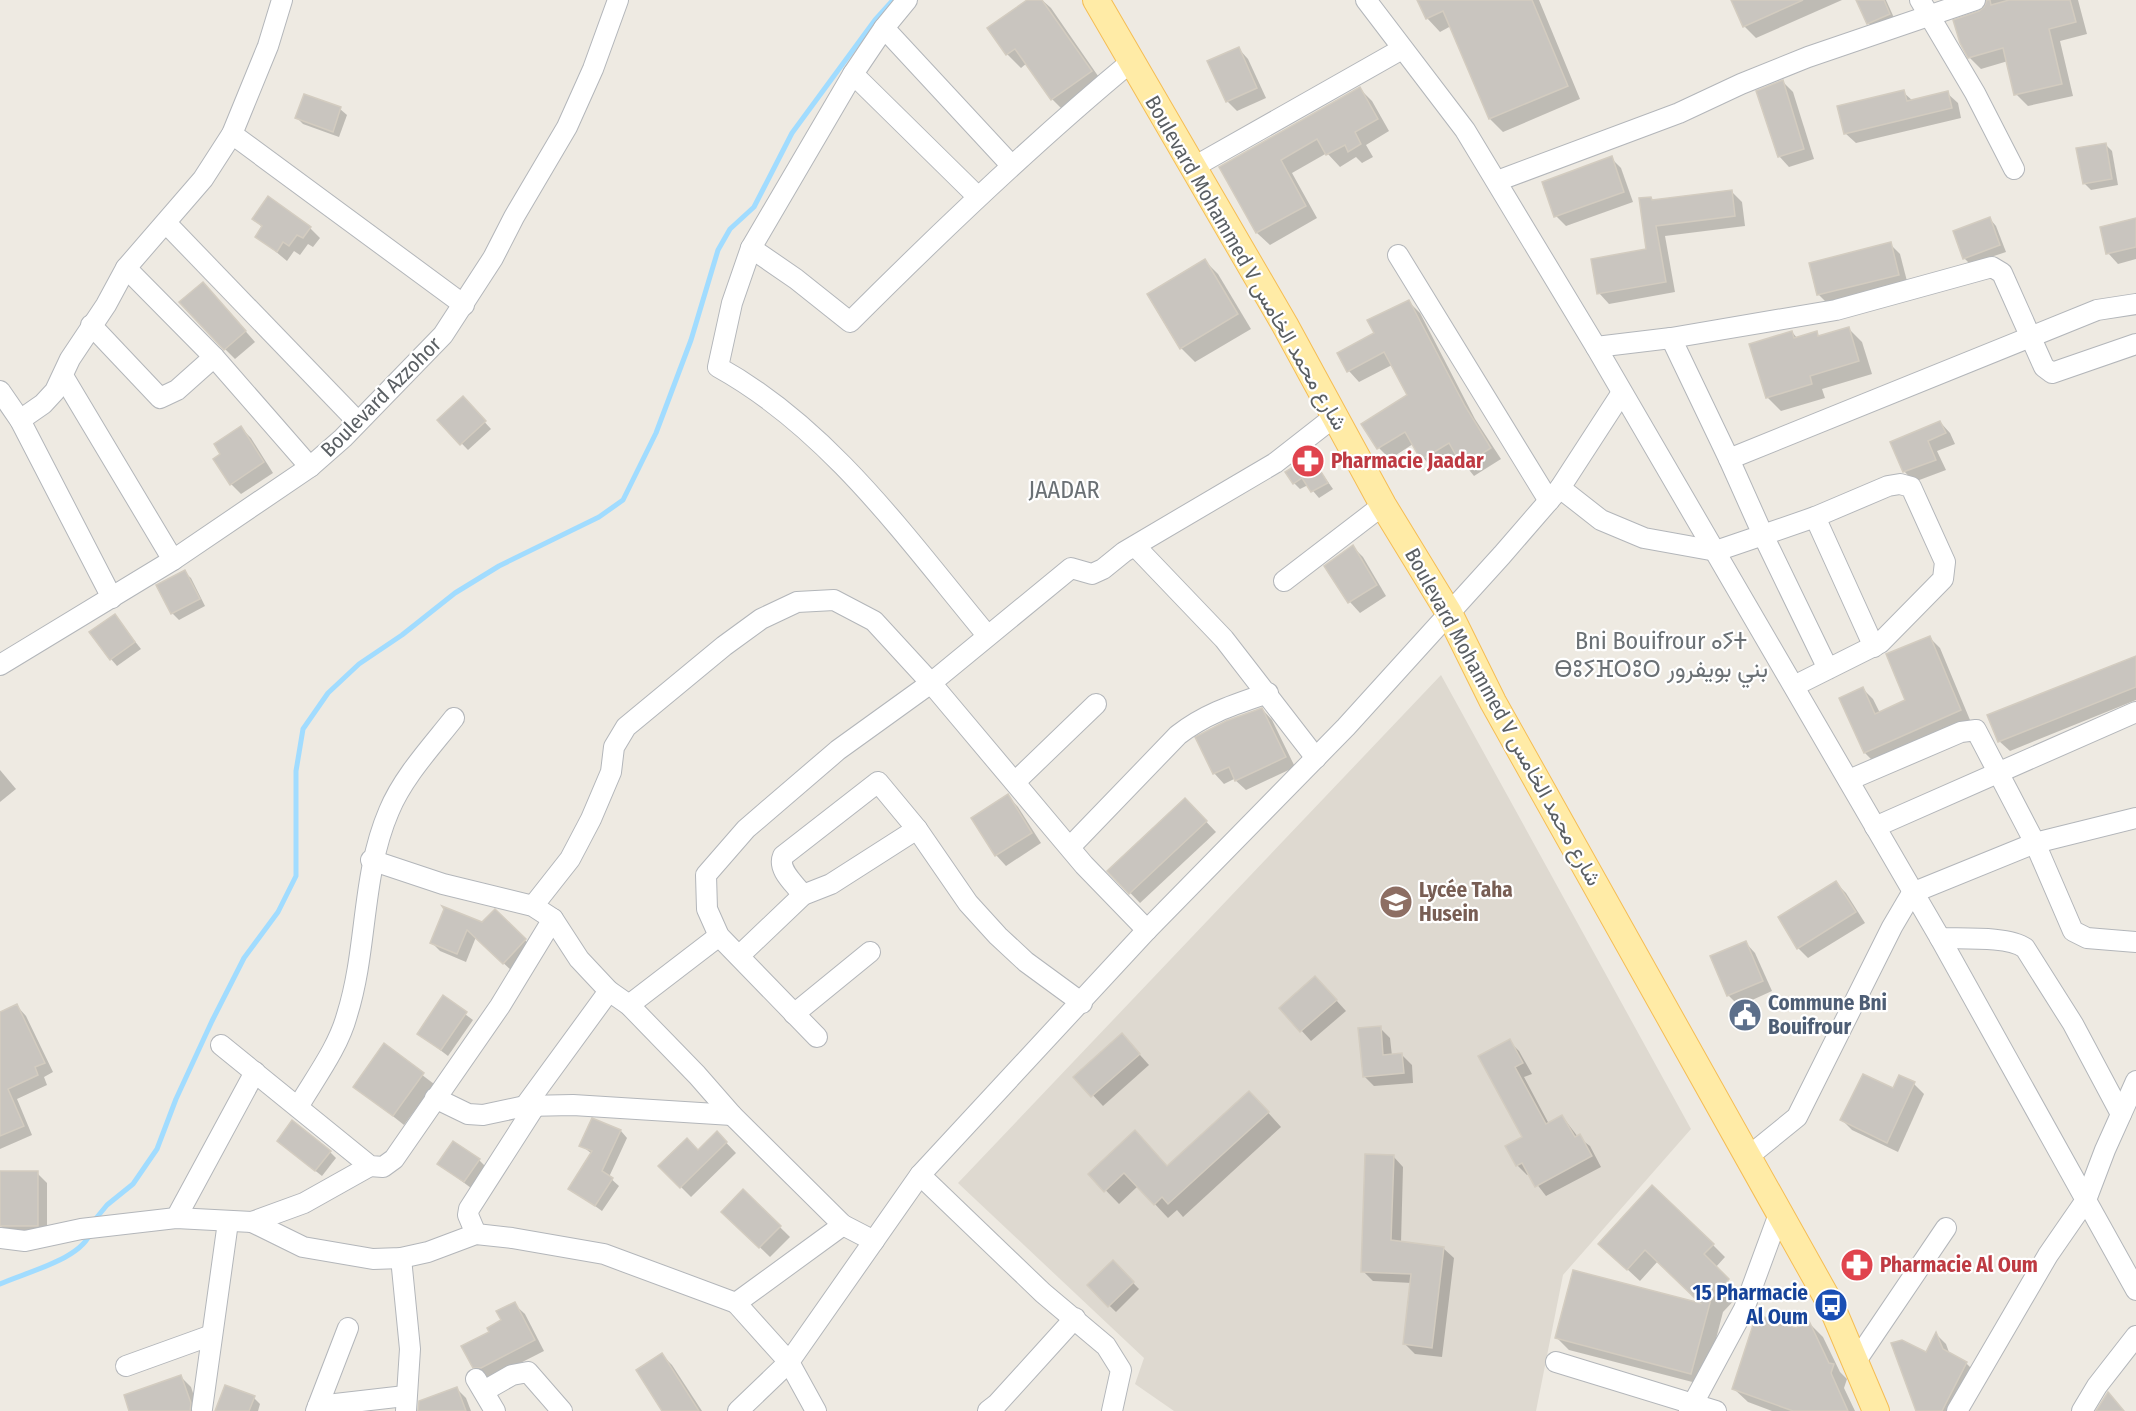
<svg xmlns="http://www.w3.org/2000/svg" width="2136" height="1411" font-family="'Fira Sans Condensed',Vazirmatn,'Noto Sans Tifinagh',sans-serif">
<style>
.education{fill:#ded9d0}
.shadow{fill:#0003}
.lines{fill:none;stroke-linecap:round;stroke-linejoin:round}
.stream{stroke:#a1dcff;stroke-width:5}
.building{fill:#c9c5bf;stroke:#d3ccc0;stroke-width:1.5}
.minor-casing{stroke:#b3b6ba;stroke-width:22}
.major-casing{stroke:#f5bd54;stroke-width:28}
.minor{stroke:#fff;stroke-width:20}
.major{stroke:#ffeba6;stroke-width:26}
.labels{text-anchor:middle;stroke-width:4.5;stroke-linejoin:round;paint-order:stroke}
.street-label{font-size:21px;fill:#5a5f63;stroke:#fff}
.health-label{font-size:21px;font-weight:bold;fill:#be3a42;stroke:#fff;text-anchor:start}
.education-label{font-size:21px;font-weight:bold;fill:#785e54;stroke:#fff;text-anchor:start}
.service-label{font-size:21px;font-weight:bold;fill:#4e5e75;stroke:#fff;text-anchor:start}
.transit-label{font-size:21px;font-weight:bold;fill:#164399;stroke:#fff;text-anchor:end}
.quarter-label{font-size:24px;fill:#6b7175;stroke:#fff}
</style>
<rect width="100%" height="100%" fill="#eeeae2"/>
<path class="education" d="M1441 675 1691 1129 1563 1275 1536 1411H1174L1135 1384 1144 1358 958 1183Z"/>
<g class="shadow">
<path d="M1029 0H1042L1051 8 1105 86 1066 113 1052 99 1027 63 1021 68 1007 54Z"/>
<path d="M1418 0H1539L1580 99 1503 132 1490 119 1451 26 1440 32 1427 18Z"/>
<path d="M1732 0H1842L1756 38 1744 26Z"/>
<path d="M1859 0H1886L1895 20 1875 30 1868 23Z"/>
<path d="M1985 0H2078L2087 34 2060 41 2073 96 2028 106 2016 94 2008 61 1981 69 1969 57 1989 1Z"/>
<path d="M1238 48 1248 59 1266 98 1237 111 1227 101Z"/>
<path d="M1783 82 1793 92 1814 159 1789 167 1779 156Z"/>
<path d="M1360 89 1372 101 1389 131 1366 145 1373 157 1362 163 1356 157 1340 167 1327 153 1292 173 1317 218 1270 245 1257 233 1221 167Z"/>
<path d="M1903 92 1913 101 1947 93 1958 103 1961 118 1856 143 1845 133Z"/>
<path d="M340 109 347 115 339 137 303 124 297 118Z"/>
<path d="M2105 144 2112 151 2118 185 2091 190 2084 183Z"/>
<path d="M1611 158 1621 168 1633 202 1566 226 1556 216Z"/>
<path d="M1731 191 1742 202 1745 226 1665 236 1675 292 1609 304 1599 293 1647 250 1650 198 1654 201Z"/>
<path d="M254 219 310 228 320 238 313 247 308 244 300 255 294 251 287 261 257 236 263 228Z"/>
<path d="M1990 219 1996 226 2006 252 1970 264 1964 258Z"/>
<path d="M2136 220V259L2118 264 2108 253Z"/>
<path d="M1890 244 1900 254 1908 285 1829 305 1819 295 1811 264Z"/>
<path d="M1204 260 1218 274 1251 329 1195 362 1181 348 1149 294Z"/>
<path d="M213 294 255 342 235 359 225 349Z"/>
<path d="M1409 302 1420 313 1475 419 1501 459 1474 476 1457 455 1433 470 1413 444 1390 459 1379 448 1363 424 1408 395 1392 365 1359 382 1349 371 1339 354 1376 334Z"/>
<path d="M1849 329 1862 342 1872 374 1822 389 1825 398 1781 411 1767 397 1792 332 1798 339 1816 333 1821 337Z"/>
<path d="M469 405 491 429 468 450 439 420Z"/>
<path d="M1940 422 1950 433 1955 444 1937 451 1946 470 1914 482 1904 471Z"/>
<path d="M241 428 251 438 273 473 241 494 231 484Z"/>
<path d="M1311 458 1333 489 1319 498 1308 485 1300 489 1294 483Z"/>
<path d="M1353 547 1363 557 1386 596 1360 613 1350 602 1326 566Z"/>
<path d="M184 572 191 578 205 606 179 620 172 613 158 585Z"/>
<path d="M115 616 141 649 117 666 111 659Z"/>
<path d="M1930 638 1940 648 1970 720 1875 763 1865 753 1841 698 1863 689 1873 699 1880 713 1907 701Z"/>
<path d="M2136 657V700L2010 751 1999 741 1989 716Z"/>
<path d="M1262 709 1272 720 1295 767 1246 790 1234 779 1224 784 1214 773Z"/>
<path d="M0 770 16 789 0 802Z"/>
<path d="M1008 796 1018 807 1041 843 1006 866 996 855 973 819Z"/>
<path d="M1195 810 1216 832 1140 903 1109 871Z"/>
<path d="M1836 883 1846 893 1865 923 1808 958 1798 948Z"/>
<path d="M495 911 534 949 513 972 476 937 466 962 440 951 432 943 483 924Z"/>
<path d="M1745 942 1755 953 1772 991 1739 1006 1729 996 1712 957Z"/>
<path d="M1325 988 1346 1011 1311 1041 1281 1008Z"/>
<path d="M443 998 473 1020 448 1056 419 1034Z"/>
<path d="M17 1006 26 1016 53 1072 44 1077 47 1085 17 1099 32 1135 0 1149V1013Z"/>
<path d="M1380 1028 1390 1038 1392 1056 1402 1055 1412 1065 1413 1083 1374 1086 1364 1076Z"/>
<path d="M1509 1041 1519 1051 1532 1074 1524 1077 1549 1124 1562 1116 1578 1137 1590 1146 1601 1167 1546 1196 1529 1174 1527 1175 1517 1165 1524 1138Z"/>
<path d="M384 1046 434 1084 404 1125 355 1086Z"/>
<path d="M1132 1046 1149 1065 1103 1106 1076 1077Z"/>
<path d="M1914 1084 1924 1094 1898 1152 1852 1130 1842 1120 1894 1090Z"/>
<path d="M1263 1107 1281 1127 1183 1217 1177 1210 1168 1218 1138 1186 1119 1204 1090 1174 1168 1168Z"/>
<path d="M593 1120 621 1131 627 1138 609 1177 619 1186 602 1211 570 1188 592 1154 581 1145Z"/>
<path d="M717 1133 736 1153 691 1197 660 1166 698 1152Z"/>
<path d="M285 1147 330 1152 336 1158 322 1176Z"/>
<path d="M1393 1156 1403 1167 1401 1243 1443 1248 1454 1258 1442 1357 1415 1354 1405 1344 1412 1283 1373 1281 1363 1271Z"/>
<path d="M479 1160 486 1167 471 1188 439 1164Z"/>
<path d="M37 1173 47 1183V1236H11L1 1226Z"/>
<path d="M743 1191 790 1237 770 1257 724 1212Z"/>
<path d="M1600 1244 1713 1245 1725 1257 1715 1268 1741 1293 1723 1312 1704 1385 1569 1350 1557 1338 1705 1306 1658 1261 1640 1281Z"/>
<path d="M1113 1262 1139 1289 1116 1312 1089 1286Z"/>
<path d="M514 1304 525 1314 544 1351 491 1378 484 1377 474 1367Z"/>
<path d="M1809 1323 1823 1337 1840 1372 1847 1379 1844 1388 1855 1411H1772L1748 1402 1734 1389 1796 1329Z"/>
<path d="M1936 1334 1946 1344 1950 1355 1966 1363 1976 1373 1957 1411H1918L1926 1354Z"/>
<path d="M662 1355 672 1365 702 1411H664Z"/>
<path d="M181 1377 191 1387 199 1411H131Z"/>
<path d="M457 1389 466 1398 471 1411H425Z"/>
<path d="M254 1398 260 1404 258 1411H217Z"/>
</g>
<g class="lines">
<g class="stream">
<path d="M93 1222 107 1205 133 1184 157 1149 176 1099 212 1021 244 958 278 912 296 876V771L303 729 328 693 359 664 402 635 455 593 499 566 599 517 623 500 656 433 691 340 718 250 730 229 754 207 792 133 875 20 893 0"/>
<path d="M0 1284C26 1272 83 1259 91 1231"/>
</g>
</g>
<g class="building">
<path d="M1027 0H1042L1092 71 1051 100 1015 49 1006 55 987 28Z"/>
<path d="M1417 0H1532L1568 86 1489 119 1443 11 1426 19Z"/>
<path d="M1731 0H1803L1743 27Z"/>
<path d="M1856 0H1884L1890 14 1867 24Z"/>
<path d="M1987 0H1990L1991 5 2009 0H2070L2076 22 2049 29 2062 84 2014 95 2003 48 1968 58 1960 43 1953 20 1979 11 1984 7Z"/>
<path d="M1239 47 1257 88 1226 102 1207 61Z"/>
<path d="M1783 80 1804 149 1778 157 1756 91Z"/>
<path d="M1360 87 1378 119 1355 132 1361 144 1348 152 1345 145 1326 155 1317 139 1281 160 1306 206 1256 233 1219 167Z"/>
<path d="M1904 90 1907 101 1948 91 1952 108 1844 134 1837 106Z"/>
<path d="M304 94 341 107 333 132 295 118Z"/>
<path d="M2106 143 2112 179 2083 184 2076 148Z"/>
<path d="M1612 156 1624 192 1554 217 1542 182Z"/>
<path d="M1732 190 1735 216 1656 226 1666 282 1597 294 1591 259 1646 249 1639 198 1651 197 1652 200Z"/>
<path d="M268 196 311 227 303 238 297 235 289 246 283 242 277 252 255 237 262 226 252 219Z"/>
<path d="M1990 217 2000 245 1963 259 1953 231Z"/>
<path d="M2136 218V247L2106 254 2100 227Z"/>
<path d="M1891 242 1899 275 1817 295 1809 263Z"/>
<path d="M1205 259 1238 314 1180 349 1147 294Z"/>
<path d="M203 282 246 331 224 350 179 302Z"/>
<path d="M1409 300 1465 406 1491 448 1462 466 1449 443 1421 460 1405 432 1377 449 1361 424 1407 395 1384 352 1347 372 1337 353 1374 333 1367 320Z"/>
<path d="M1849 327 1859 361 1810 376 1812 384 1766 398 1749 344 1792 331 1794 338 1817 331 1818 336Z"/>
<path d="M463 396 486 421 460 445 437 420Z"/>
<path d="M1940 421 1946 433 1928 441 1936 460 1903 472 1890 442Z"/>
<path d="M241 426 264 462 230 485 213 459 220 454 214 444Z"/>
<path d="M1311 456 1328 483 1311 492 1302 478 1293 484 1285 472Z"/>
<path d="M1353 545 1377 585 1348 603 1324 566Z"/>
<path d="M185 570 200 599 171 614 156 585Z"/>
<path d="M115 614 135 642 110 660 89 632Z"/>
<path d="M1930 636 1961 710 1864 753 1839 698 1863 687 1875 714 1905 700 1886 654Z"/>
<path d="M2136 656V687L1998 742 1987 715Z"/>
<path d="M1262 708 1286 757 1235 781 1229 767 1213 774 1195 737 1226 721Z"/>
<path d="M1008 794 1032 833 995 856 971 818Z"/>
<path d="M1185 798 1207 821 1129 894 1107 871Z"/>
<path d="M1836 881 1856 912 1797 949 1778 917Z"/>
<path d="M442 906 482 922 495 909 526 939 503 964 467 930 457 954 430 943 444 909Z"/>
<path d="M1746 941 1763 981 1727 996 1710 956Z"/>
<path d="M1315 976 1337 1000 1300 1032 1279 1008Z"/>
<path d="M443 995 467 1012 441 1050 417 1034Z"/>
<path d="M17 1004 45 1063 35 1067 38 1075 8 1089 24 1126 0 1136V1012Z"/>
<path d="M1381 1026 1383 1055 1402 1053 1404 1073 1363 1077 1358 1028Z"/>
<path d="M1122 1033 1140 1054 1091 1097 1073 1077Z"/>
<path d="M1510 1039 1523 1063 1515 1067 1546 1124 1562 1115 1575 1137 1580 1134 1592 1156 1535 1187 1522 1163 1516 1166 1505 1146 1522 1137 1478 1056Z"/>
<path d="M384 1043 424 1073 393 1116 353 1087Z"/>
<path d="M1863 1074 1893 1088 1899 1075 1915 1082 1887 1143 1840 1120Z"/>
<path d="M1249 1091 1269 1112 1168 1204 1162 1197 1154 1205 1124 1173 1104 1192 1088 1174 1135 1130 1167 1166Z"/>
<path d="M592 1118 621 1130 602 1171 613 1178 595 1206 568 1189 592 1151 579 1146Z"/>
<path d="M292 1120 331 1151 315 1171 277 1141Z"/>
<path d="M717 1131 727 1142 680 1188 658 1166 687 1138 698 1150Z"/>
<path d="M453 1141 480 1159 464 1182 437 1164Z"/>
<path d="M1365 1154 1394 1155 1391 1240 1444 1247 1432 1348 1403 1344 1411 1274 1361 1272Z"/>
<rect x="0" y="1171" width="38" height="55"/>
<path d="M1652 1185 1714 1244 1704 1254 1729 1279 1711 1299 1691 1374 1555 1338 1573 1270 1700 1303 1645 1250 1627 1270 1598 1244Z"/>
<path d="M743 1189 781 1226 759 1248 721 1212Z"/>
<path d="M1113 1260 1134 1282 1108 1307 1087 1285Z"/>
<path d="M515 1302 535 1340 481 1368H473L461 1346 489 1332 487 1328 501 1320 496 1311Z"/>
<path d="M1764 1317 1796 1328 1809 1321 1829 1363 1834 1364 1831 1373 1848 1411H1793L1732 1389 1754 1322Z"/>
<path d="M1936 1332 1943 1349 1967 1362 1942 1411H1916L1891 1343 1902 1340 1926 1352Z"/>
<path d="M662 1353 699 1411H662L636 1370Z"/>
<path d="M181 1375 191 1403 190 1411H129L124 1395Z"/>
<path d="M225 1385 255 1396 249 1411H215Z"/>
<path d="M457 1387 466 1411H418L419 1401Z"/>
<path d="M2108 1392 2109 1393 2124 1411H2096Z"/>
</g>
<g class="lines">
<g class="minor-casing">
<g id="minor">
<path d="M907 0 884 28 853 74 751 248 732 303 718 367C830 429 907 539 987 635"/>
<path d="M1366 0 1465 130 1596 347 1940 938 2136 1290"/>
<path d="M1920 0 1975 93 2014 169"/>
<path d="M884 28 1011 165"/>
<path d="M853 74 977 196"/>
<path d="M232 134 464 305"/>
<path d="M1192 168 1402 49"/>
<path d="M1497 181 1679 113 1741 84 1808 57 1975 0"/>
<path d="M166 223 358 422"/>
<path d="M751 248 796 279 850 322C941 231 1033 143 1132 61"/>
<path d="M1398 255 1549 501"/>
<path d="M126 268 214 357 310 467"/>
<path d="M91 325 160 398 177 390 214 357"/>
<path d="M1671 338 1729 459"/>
<path d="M1596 347 1671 338 1836 310 1992 267 2002 273 2044 367 2052 373 2136 344"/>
<path d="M63 376 173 560"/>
<path d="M0 391 20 420 112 598"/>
<path d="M20 420 43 404 55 391 70 359 106 305 126 268 203 179 232 134 268 46 282 0"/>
<path d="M1560 488 1601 520 1644 538 1716 551 1763 535 1729 459 2097 310 2136 304"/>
<path d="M1815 517 1874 647"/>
<path d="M1136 547 1224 639 1316 758"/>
<path d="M1284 581 1383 505"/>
<path d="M0 665 173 560 310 467 343 438 443 335 493 258 514 217 567 127 593 69 618 0"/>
<path d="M1794 686 1880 643 1943 579 1945 562 1911 487 1900 484 1888 486 1815 517 1763 535 1828 669"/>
<path d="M1849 780 1961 732 1976 730 2035 843 2073 931 2087 938 2136 942"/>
<path d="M1015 782 1096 704"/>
<path d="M1875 827 2136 712"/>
<path d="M1070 847 1178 735C1206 713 1236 704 1268 693"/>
<path d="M371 860 443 884 533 906 553 919 579 959 609 991 629 1005 697 1075 732 1115 843 1225 874 1241"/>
<path d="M803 895C795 884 777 870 783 856L878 782 917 829 968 903 998 936 1026 962 1082 1003"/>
<path d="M533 906 570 859 591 819 611 772 614 747 626 727 724 646 761 619 797 602 834 600 874 621 931 683 1084 865 1147 930"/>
<path d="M1940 938C1962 939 2008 936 2025 948L2073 1024 2121 1114"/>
<path d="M739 956 803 895 831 884 917 829"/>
<path d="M629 1005 719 936"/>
<path d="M794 1014 870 952"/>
<path d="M817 1037 719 936 707 909 706 875 746 829 838 750 931 683 1071 568 1092 574 1103 569 1124 552 1275 463 1334 417"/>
<path d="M221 1045 370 1166 383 1167 394 1159 500 1006 553 919"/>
<path d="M435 1098 468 1114 483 1115 525 1106 573 1105 732 1115"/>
<path d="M525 1106 609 991"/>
<path d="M298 1107C315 1078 338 1048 347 1015 368 948 361 876 389 811 403 777 432 746 454 718"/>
<path d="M1749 1156 1797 1117 1892 927 1912 893 2035 843 2136 818"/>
<path d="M920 1175 1043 1293 1106 1346 1121 1370 1112 1411"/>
<path d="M176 1218 255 1072"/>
<path d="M252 1222 303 1247 373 1259 401 1258 428 1252 476 1234 512 1238 604 1254 736 1303 843 1225"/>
<path d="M476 1234 468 1215 469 1209 535 1106"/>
<path d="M0 1238 25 1241 81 1229 176 1218 252 1222 304 1203 370 1166"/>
<path d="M401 1258 410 1349 406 1411"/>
<path d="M736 1303 789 1362 816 1411"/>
<path d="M1856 1361 1946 1228"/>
<path d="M1556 1362 1716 1411"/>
<path d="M126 1366 212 1335"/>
<path d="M476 1379 495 1411"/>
<path d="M484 1391 512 1375 528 1372 562 1411"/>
<path d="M318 1406 405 1396"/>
<path d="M202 1409 228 1222"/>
<path d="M316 1411 348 1328"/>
<path d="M738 1411 789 1362 920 1175 1147 930 1346 727 1502 555 1560 488 1621 394"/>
<path d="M988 1411 997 1404 1075 1318"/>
<path d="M1689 1411 1744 1309 1779 1214"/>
<path d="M1957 1411 2048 1255 2086 1200 2105 1150 2136 1081"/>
<path d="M2082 1411 2097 1386 2136 1336"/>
</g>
</g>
<g class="major-casing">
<path id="major" d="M1096 0 1285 325 1383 505 1449 613 1493 702 1831 1305 1876 1411"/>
</g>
<use href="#minor" class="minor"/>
<use href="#major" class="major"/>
</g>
<defs>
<g id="pharmacy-disc" transform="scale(1.725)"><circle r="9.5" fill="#e0444e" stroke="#fff"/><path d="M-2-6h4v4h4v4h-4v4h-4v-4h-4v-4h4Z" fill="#fff"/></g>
<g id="school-disc" transform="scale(1.725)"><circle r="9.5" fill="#8d6e63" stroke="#fff"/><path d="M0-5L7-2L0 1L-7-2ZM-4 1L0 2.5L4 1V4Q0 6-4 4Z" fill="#fff"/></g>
<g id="civic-disc" transform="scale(1.725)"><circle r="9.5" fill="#5c6f8a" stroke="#fff"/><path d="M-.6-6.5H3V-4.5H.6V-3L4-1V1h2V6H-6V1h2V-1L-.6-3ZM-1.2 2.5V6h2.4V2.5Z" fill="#fff"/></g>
<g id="bus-disc" transform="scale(1.725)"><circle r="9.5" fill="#1a4fb4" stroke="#fff"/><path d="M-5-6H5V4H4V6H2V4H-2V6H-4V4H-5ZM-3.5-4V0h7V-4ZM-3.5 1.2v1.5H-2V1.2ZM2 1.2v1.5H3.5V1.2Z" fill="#fff"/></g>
</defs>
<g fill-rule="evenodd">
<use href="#pharmacy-disc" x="1308" y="461"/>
<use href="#school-disc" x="1396" y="902"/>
<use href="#civic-disc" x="1745" y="1015"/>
<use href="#pharmacy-disc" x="1857" y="1265"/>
<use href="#bus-disc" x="1831" y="1305"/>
</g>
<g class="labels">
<g class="street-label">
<text transform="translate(1246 263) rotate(60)" y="7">Boulevard Mohammed V شارع محمد الخامس</text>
<text transform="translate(381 397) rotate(-45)" y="7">Boulevard Azzohor</text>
<text transform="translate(1503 717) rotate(61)" y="7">Boulevard Mohammed V شارع محمد الخامس</text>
</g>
<g class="health-label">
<text x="1331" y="468">Pharmacie Jaadar</text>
<text x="1880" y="1272">Pharmacie Al Oum</text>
</g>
<g class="education-label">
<text x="1419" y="897">Lycée Taha<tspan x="1419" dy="24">Husein</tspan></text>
</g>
<g class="service-label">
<text x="1768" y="1010">Commune Bni<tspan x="1768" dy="24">Bouifrour</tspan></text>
</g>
<g class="transit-label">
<text x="1808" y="1300">15 Pharmacie<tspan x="1808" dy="24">Al Oum</tspan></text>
</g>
<g class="quarter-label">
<text x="1064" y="498">JAADAR</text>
<text x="1661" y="649">Bni Bouifrour ⴰⵢⵜ<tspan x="1661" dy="28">ⴱⵓⵢⴼⵔⵓⵔ بني بويفرور</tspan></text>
</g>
</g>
</svg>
